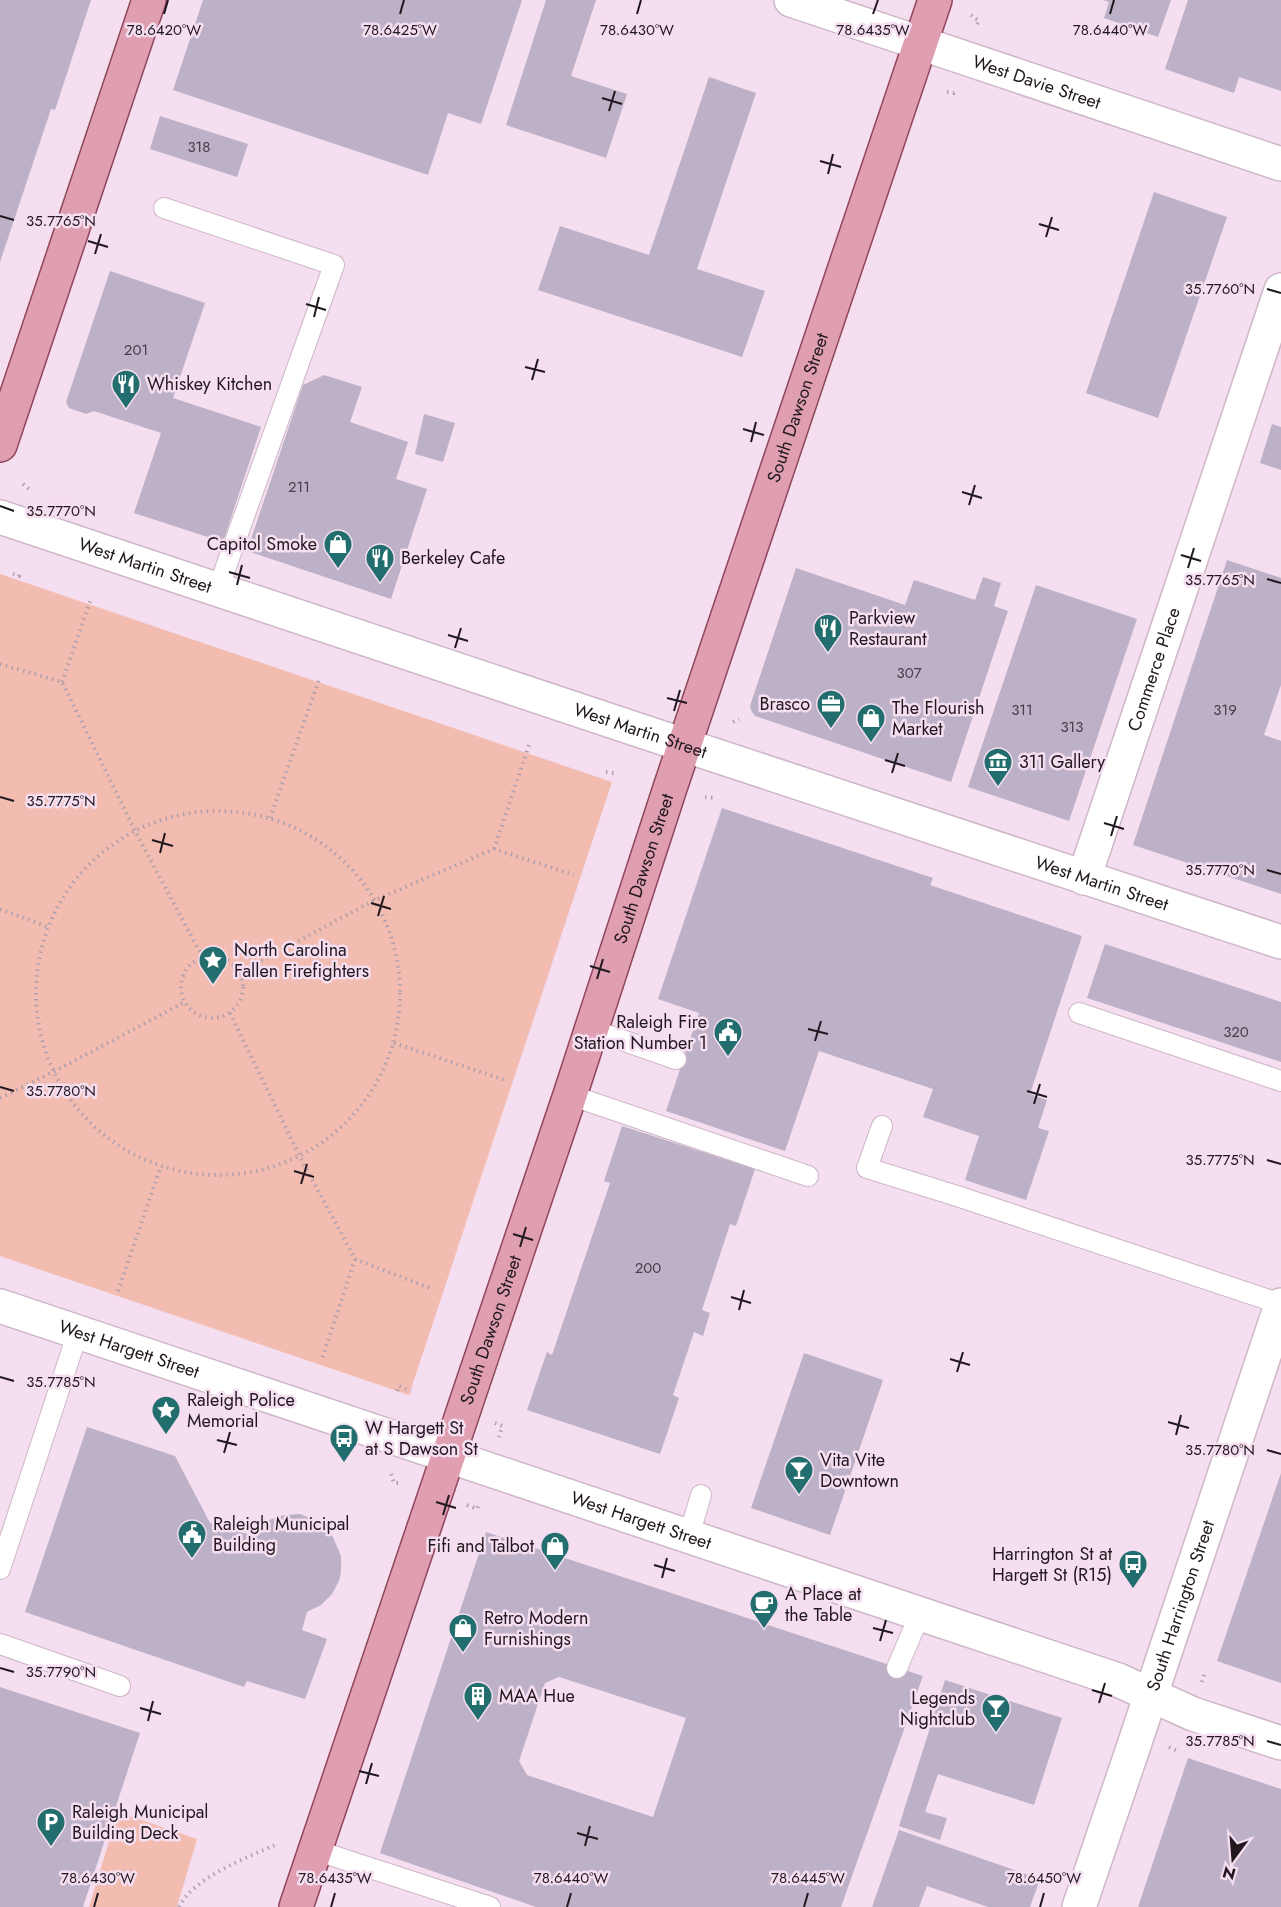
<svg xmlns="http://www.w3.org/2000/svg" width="1281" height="1907" font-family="Jost,sans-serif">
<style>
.green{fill:#f2bcb0}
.building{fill:#bcb1c7;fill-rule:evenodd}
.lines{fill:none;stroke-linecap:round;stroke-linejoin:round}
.lane-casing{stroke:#ceb7c7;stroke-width:22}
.street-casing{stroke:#ceb7c7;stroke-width:36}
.secondary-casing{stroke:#ceb7c7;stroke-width:36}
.primary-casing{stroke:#90465c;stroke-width:36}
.path{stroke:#b19fac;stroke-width:4;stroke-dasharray:1.5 4.5;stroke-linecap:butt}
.lane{stroke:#fff;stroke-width:20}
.street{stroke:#fff;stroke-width:33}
.secondary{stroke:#fff;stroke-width:33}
.primary{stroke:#e09fb1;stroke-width:33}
.ticks{fill:none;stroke:#20181e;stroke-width:2}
.labels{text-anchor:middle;stroke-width:5;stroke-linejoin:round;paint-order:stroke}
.number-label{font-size:15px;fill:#473e48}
.street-label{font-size:18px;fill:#20181e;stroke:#f5deef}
.poi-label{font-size:18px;fill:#20181e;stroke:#f5deef;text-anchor:start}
.ticks-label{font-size:15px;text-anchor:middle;fill:#20181e;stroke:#f5deef;stroke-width:5;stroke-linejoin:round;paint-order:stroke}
</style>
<rect width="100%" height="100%" fill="#f5deef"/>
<g class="green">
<path d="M0 574 612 782 409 1395 0 1256Z"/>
<path d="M118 1812 197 1839 177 1907H89Z"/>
</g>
<g class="building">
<path d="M0 0H91L55 110 51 109 0 262Z"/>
<path d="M203 0H522L481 124 448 113 428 175 173 90Z"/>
<path d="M546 0H596L571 76 627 94 606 158 506 125Z"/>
<path d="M1103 0H1171L1158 37 1104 18 1109 2Z"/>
<path d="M1188 0H1281V91L1239 77 1234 93 1165 69Z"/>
<path d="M709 77 756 93 697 269 765 291 742 357 538 290 560 226 649 255Z"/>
<path d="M160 116 248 144 237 177 150 149Z"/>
<path d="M1154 192 1227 217 1158 418 1086 393Z"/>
<path d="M110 271 205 303 173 398 261 427 223 542 134 513 161 433 94 411 86 414 69 408 66 402Z"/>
<path d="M324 375 362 387 350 422 408 442 396 479 427 489 391 599 247 551 303 385Z"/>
<path d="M424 414 455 423 443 462 415 454Z"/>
<path d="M1272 424 1281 427V470L1260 463Z"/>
<path d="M1227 560 1281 578V685L1264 735 1281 741V894L1133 845Z"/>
<path d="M796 568 905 605 914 580 975 600 983 577 1001 583 994 606 1008 611 951 782 755 716 752 712 750 706Z"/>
<path d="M1036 585 1137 619 1069 821 968 787Z"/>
<path d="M722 808 933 878 930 885 1082 936 1030 1094 1047 1100 1038 1128 1049 1131 1026 1200 965 1180 979 1136 923 1117 933 1089 819 1051 785 1151 666 1111 699 1013 658 999Z"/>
<path d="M1105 944 1281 1002V1062L1087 998Z"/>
<path d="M622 1126 755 1169 736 1226 730 1224 702 1310 710 1313 703 1336 694 1332 673 1395 679 1398 660 1454 527 1410 547 1352 552 1355 610 1183 604 1181Z"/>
<path d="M804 1353 883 1380 830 1535 751 1508Z"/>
<path d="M87 1427 175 1456 210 1523 251 1535 269 1520 284 1515 300 1514 321 1523 332 1535 341 1556V1572L339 1581 332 1594 321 1605 307 1612 302 1630 327 1639 305 1699 247 1681 244 1687 25 1612Z"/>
<path d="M1281 1473V1683L1217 1661Z"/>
<path d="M486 1532 923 1676 841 1907H536L380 1853ZM559 1677 686 1718 653 1817 527 1775 519 1761 545 1683Z"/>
<path d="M945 1680 1062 1718 1034 1805 938 1774 925 1812 947 1818 940 1840 899 1826Z"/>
<path d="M0 1687 140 1733 83 1907H0Z"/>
<path d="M1188 1758 1281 1789V1907H1138Z"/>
<path d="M899 1830 1040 1879 1030 1907H988L927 1886 919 1907H872Z"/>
</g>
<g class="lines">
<g class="lane-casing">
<g id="lane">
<path d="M164 208 334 265 218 589"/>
<path d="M1079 1013 1281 1081"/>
<path d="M590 1029 676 1059"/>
<path d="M570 1095 808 1176"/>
<path d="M882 1126 867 1168 957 1196 1281 1304"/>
<path d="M689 1536 701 1495"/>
<path d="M0 1569 78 1332"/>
<path d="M0 1644 120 1686"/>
<path d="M897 1668 920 1614"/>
<path d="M315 1850 490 1907"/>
</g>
</g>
<g class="street-casing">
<g id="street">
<path id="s1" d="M920 43 1281 164"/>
<path id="s2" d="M1084 878 1281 290"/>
<path id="s3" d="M1079 1907C1148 1707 1213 1506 1281 1305"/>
</g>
</g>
<g class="secondary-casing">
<g id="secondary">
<path d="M791 0 920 43"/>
<path id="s4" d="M0 517C427 659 853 803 1281 942"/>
<path id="s5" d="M0 1306 1118 1680 1193 1714 1281 1743"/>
</g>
</g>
<g class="primary-casing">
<g id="primary">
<path d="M0 445 149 0"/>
<path id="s6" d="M296 1907 570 1095 670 788 935 0"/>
</g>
</g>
<g class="path">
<path d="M971 15 979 21 976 26"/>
<path d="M947 92 954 93 956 90"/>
<path d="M23 484 30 490"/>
<path d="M13 574 19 576 20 571"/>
<path d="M0 664 62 682 135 831 203 958"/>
<path d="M62 682 91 599"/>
<path d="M733 722 739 719"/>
<path d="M606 772 614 773"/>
<path d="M705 797 716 798"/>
<circle cx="218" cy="993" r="182"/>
<path d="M270 818 320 677"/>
<path d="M494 849 529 745"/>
<path d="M0 909 48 927"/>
<circle cx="212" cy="987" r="31"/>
<path d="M240 972 375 900 494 849 574 875"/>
<path d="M230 1013 300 1157 355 1259 322 1359"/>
<path d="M394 1043 505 1080"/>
<path d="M0 1098 53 1072 185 1002"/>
<path d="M355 1259 432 1289"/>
<path d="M118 1291 161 1166"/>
<path d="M88 1384 99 1386"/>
<path d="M397 1391 399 1386 411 1391"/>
<path d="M495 1423 502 1426 499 1437"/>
<path d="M391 1474 394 1483H402"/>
<path d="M467 1505 477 1509 479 1503"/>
<path d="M1202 1682 1205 1672"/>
<path d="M1169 1747 1180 1752"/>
<path d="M179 1907C194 1877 246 1858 275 1845"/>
</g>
<use href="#lane" class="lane"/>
<use href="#street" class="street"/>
<use href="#secondary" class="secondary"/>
<use href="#primary" class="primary"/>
</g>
<path class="ticks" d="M164 14 168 0M400 14 404 0M637 14 641 0M873 14 878 0M1110 14 1114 0M602 98 622 104M609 111 615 91M820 161 841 167M828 174 833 154M0 216 14 220M1039 224 1059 230M1046 237 1052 217M88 241 108 247M95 254 101 234M1267 289 1281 293M306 304 326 310M314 317 319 297M525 367 545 372M532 380 538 359M743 429 764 435M751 442 756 422M962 492 982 498M969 505 975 485M0 506 14 511M1181 555 1201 561M1188 568 1194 548M229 572 250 578M1267 579 1281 583M237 585 242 565M448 635 468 641M455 648 461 628M667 698 687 703M674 711 680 690M885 760 905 766M892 773 898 753M0 797 14 801M1104 823 1124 829M1111 836 1117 816M152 840 173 846M160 853 165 833M1267 870 1281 874M371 903 391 909M378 916 384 896M590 966 610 972M597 979 603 959M808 1029 828 1034M815 1041 821 1021M0 1087 14 1091M1027 1091 1047 1097M1034 1104 1040 1084M1267 1160 1281 1164M294 1171 314 1177M301 1184 307 1164M513 1234 533 1240M520 1247 526 1227M731 1297 751 1303M739 1310 744 1290M950 1359 970 1365M957 1372 963 1352M0 1377 14 1381M1168 1422 1189 1428M1176 1435 1181 1415M217 1440 237 1445M1267 1450 1281 1454M224 1453 230 1432M436 1502 456 1508M443 1515 449 1495M654 1565 675 1571M662 1578 667 1558M873 1628 893 1633M880 1641 886 1620M0 1668 14 1672M1092 1690 1112 1696M1099 1703 1105 1683M140 1708 161 1714M148 1721 153 1701M1267 1741 1281 1745M359 1771 379 1776M366 1784 372 1763M577 1833 598 1839M585 1846 590 1826M94 1907 98 1893M331 1907 335 1893M567 1907 571 1893M804 1907 808 1893M1040 1907 1044 1893"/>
<defs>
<g id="restaurant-pin" transform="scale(1.5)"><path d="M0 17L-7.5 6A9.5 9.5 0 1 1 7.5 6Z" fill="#226e6e" stroke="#f5deef"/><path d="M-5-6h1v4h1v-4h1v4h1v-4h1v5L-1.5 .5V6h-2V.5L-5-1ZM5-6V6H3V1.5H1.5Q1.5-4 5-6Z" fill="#fff"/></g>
<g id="shop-pin" transform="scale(1.5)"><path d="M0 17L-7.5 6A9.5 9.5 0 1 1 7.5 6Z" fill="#226e6e" stroke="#f5deef"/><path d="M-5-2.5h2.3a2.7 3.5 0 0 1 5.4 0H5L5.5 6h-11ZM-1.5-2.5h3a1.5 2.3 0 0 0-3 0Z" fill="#fff"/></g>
<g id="office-pin" transform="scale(1.5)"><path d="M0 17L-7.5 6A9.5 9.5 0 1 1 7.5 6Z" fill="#226e6e" stroke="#f5deef"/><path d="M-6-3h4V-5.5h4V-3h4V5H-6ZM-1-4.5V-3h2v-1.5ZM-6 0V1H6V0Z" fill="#fff"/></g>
<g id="museum-pin" transform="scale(1.5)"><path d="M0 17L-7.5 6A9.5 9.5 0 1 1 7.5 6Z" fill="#226e6e" stroke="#f5deef"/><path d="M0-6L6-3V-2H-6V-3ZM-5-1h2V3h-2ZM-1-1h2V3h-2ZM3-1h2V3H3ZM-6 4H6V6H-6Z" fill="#fff"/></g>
<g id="sight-pin" transform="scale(1.5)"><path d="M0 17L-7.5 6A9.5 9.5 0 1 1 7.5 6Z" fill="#226e6e" stroke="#f5deef"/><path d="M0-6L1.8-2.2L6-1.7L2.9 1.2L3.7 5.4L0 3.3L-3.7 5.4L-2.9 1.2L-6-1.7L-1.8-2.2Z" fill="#fff"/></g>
<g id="civic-pin" transform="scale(1.5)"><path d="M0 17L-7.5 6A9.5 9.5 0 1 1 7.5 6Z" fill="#226e6e" stroke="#f5deef"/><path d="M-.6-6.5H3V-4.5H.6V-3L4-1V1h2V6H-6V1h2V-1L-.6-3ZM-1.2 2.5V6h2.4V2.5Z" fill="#fff"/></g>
<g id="bus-pin" transform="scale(1.5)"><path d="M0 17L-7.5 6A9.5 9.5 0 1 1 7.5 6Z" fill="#226e6e" stroke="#f5deef"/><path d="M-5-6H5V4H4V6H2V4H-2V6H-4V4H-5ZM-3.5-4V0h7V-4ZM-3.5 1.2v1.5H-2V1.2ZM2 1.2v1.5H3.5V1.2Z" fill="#fff"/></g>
<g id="bar-pin" transform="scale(1.5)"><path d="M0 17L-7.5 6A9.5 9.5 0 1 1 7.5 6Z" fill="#226e6e" stroke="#f5deef"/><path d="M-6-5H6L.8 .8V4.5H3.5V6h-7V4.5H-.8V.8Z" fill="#fff"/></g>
<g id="cafe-pin" transform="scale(1.5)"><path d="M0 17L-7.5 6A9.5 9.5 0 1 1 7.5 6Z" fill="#226e6e" stroke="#f5deef"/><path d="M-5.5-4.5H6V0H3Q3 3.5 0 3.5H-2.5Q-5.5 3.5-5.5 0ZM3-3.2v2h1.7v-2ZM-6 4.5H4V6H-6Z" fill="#fff"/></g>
<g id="building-pin" transform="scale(1.5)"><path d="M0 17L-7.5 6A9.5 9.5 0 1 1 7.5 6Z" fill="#226e6e" stroke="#f5deef"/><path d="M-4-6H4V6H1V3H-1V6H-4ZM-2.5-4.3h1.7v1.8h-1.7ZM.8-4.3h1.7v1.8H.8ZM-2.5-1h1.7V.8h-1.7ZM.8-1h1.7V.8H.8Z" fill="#fff"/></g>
<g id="parking-pin" transform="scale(1.5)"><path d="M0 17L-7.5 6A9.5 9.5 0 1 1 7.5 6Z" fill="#226e6e" stroke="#f5deef"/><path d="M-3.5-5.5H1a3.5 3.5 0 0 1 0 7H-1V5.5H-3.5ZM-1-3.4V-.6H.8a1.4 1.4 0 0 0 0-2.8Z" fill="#fff"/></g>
</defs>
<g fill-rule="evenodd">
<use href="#restaurant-pin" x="126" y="384"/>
<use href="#shop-pin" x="338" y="544"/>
<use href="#restaurant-pin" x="380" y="558"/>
<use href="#restaurant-pin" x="828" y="628"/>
<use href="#office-pin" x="831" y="704"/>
<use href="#shop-pin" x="871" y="718"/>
<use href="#museum-pin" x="998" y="762"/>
<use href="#sight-pin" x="213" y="960"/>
<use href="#civic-pin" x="728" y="1032"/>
<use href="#sight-pin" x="166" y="1410"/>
<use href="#bus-pin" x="344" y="1438"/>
<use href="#bar-pin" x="799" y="1470"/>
<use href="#civic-pin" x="192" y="1534"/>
<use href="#shop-pin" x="555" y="1546"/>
<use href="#bus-pin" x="1133" y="1564"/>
<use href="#cafe-pin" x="764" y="1604"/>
<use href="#shop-pin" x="463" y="1628"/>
<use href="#building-pin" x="478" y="1696"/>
<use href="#bar-pin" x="996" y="1708"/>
<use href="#parking-pin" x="51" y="1822"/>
</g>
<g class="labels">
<g class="number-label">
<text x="199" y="152">318</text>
<text x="136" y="355">201</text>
<text x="299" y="492">211</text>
<text x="909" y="678">307</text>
<text x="1022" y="715">311</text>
<text x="1225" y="715">319</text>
<text x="1072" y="732">313</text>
<text x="1236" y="1037">320</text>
<text x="648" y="1273">200</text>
</g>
<g class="street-label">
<text dy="6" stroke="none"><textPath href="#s1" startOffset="123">West Davie Street</textPath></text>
<text dy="6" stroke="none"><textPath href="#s6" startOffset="1581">South Dawson Street</textPath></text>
<text dy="6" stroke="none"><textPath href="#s4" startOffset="153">West Martin Street</textPath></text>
<text dy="6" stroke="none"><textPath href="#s2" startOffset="220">Commerce Place</textPath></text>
<text dy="6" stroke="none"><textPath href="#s4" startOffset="675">West Martin Street</textPath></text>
<text dy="6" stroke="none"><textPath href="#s6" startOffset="1095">South Dawson Street</textPath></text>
<text dy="6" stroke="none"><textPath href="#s4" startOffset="1161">West Martin Street</textPath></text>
<text dy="6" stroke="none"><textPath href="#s6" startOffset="609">South Dawson Street</textPath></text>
<text dy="6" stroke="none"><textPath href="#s5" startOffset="136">West Hargett Street</textPath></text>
<text dy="6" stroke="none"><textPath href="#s5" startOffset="676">West Hargett Street</textPath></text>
<text dy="6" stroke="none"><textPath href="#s3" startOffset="318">South Harrington Street</textPath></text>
</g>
<g class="poi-label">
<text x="147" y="390">Whiskey Kitchen</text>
<text x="317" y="550" text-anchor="end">Capitol Smoke</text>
<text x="401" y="564">Berkeley Cafe</text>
<text x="849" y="624">Parkview<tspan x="849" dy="21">Restaurant</tspan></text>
<text x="810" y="710" text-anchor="end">Brasco</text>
<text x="892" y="714">The Flourish<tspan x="892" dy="21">Market</tspan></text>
<text x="1019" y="768">311 Gallery</text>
<text x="234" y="956">North Carolina<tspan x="234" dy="21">Fallen Firefighters</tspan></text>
<text x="707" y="1028" text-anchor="end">Raleigh Fire<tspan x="707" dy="21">Station Number 1</tspan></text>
<text x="187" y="1406">Raleigh Police<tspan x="187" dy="21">Memorial</tspan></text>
<text x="365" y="1434">W Hargett St<tspan x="365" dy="21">at S Dawson St</tspan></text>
<text x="820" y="1466">Vita Vite<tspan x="820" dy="21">Downtown</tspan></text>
<text x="213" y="1530">Raleigh Municipal<tspan x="213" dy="21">Building</tspan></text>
<text x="534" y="1552" text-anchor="end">Fifi and Talbot</text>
<text x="1112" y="1560" text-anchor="end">Harrington St at<tspan x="1112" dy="21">Hargett St (R15)</tspan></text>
<text x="785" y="1600">A Place at<tspan x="785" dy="21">the Table</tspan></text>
<text x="484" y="1624">Retro Modern<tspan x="484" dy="21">Furnishings</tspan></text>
<text x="499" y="1702">MAA Hue</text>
<text x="975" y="1704" text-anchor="end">Legends<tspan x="975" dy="21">Nightclub</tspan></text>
<text x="72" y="1818">Raleigh Municipal<tspan x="72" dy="21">Building Deck</tspan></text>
</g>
</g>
<g class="ticks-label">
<text x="164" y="35">78.6420°W</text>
<text x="400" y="35">78.6425°W</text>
<text x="637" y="35">78.6430°W</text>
<text x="873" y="35">78.6435°W</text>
<text x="1110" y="35">78.6440°W</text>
<text x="61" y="226">35.7765°N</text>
<text x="1220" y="294">35.7760°N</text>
<text x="61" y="516">35.7770°N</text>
<text x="1220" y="585">35.7765°N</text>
<text x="61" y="806">35.7775°N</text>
<text x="1220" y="875">35.7770°N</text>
<text x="61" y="1096">35.7780°N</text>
<text x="1220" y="1165">35.7775°N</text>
<text x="61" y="1387">35.7785°N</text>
<text x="1220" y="1455">35.7780°N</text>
<text x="61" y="1677">35.7790°N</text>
<text x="1220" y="1746">35.7785°N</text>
<text x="98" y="1883">78.6430°W</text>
<text x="335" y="1883">78.6435°W</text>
<text x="571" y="1883">78.6440°W</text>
<text x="808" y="1883">78.6445°W</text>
<text x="1044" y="1883">78.6450°W</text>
</g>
<g transform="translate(1233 1859) rotate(196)" stroke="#f5deef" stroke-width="4.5" paint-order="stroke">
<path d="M0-4.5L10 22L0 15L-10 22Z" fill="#20181e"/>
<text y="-9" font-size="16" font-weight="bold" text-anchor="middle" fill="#20181e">N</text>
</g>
</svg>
